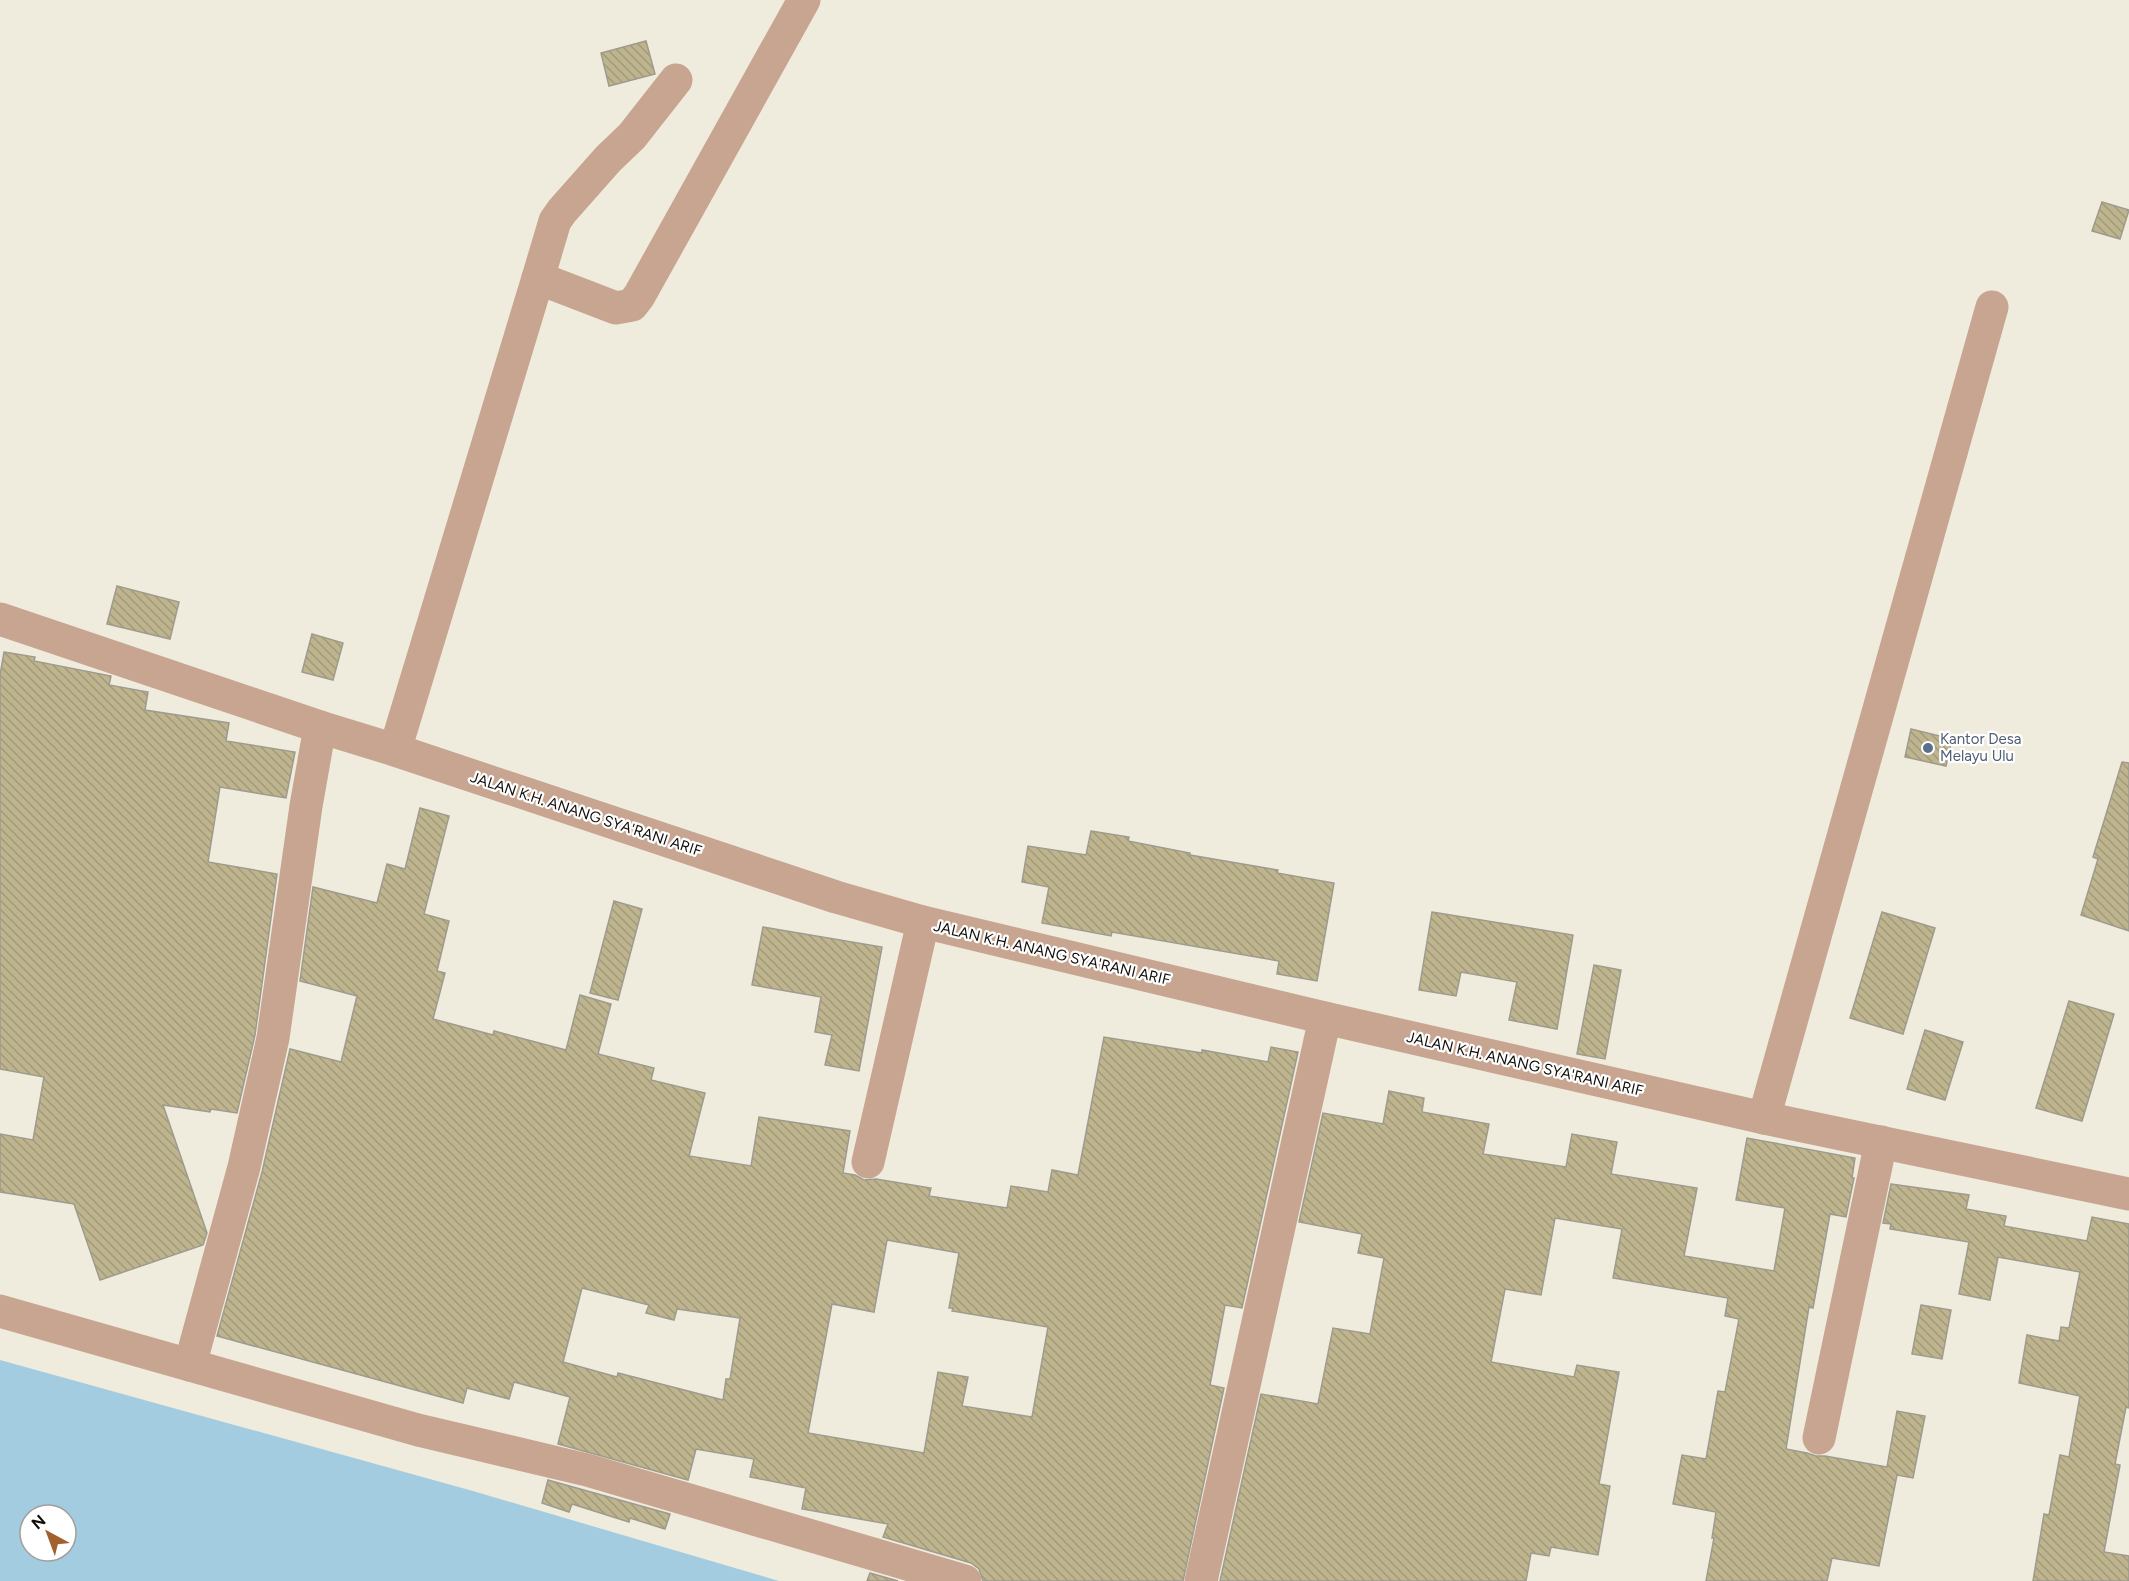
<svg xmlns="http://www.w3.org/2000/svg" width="2129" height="1581" font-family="Figtree,sans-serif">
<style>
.water{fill:#a3cce1;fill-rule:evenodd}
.building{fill:url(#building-back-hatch);stroke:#9e9b8e;stroke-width:1.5;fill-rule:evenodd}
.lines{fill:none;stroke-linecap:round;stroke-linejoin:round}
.minor{stroke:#c8a590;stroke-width:33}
.tertiary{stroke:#c8a590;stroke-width:33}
.service-dot{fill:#5c6f8a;stroke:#fff;stroke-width:2}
.labels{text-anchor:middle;stroke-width:4.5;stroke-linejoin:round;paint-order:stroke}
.service-label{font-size:15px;fill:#4e5e75;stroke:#fff;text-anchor:start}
.street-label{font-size:15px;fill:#0f0e0a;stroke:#fff}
</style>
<defs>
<pattern id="building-back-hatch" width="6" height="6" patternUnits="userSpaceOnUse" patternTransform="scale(1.5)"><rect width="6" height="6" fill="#beb58f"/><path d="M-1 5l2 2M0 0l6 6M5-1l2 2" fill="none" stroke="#a29a7a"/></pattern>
</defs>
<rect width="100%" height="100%" fill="#efecde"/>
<path class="water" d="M0 1360 473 1491 779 1581H0ZM30 1515H66V1551H30Z"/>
<g class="building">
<path d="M646 41 655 74 609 86 601 53Z"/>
<path d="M2102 202 2129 210 2120 239 2092 231Z"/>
<path d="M117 586 179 602 170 639 107 624Z"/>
<path d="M312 634 343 643 333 680 302 672Z"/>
<path d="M4 652 35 657 34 661 111 676 109 685 148 692 145 710 229 723 226 741 295 752 286 798 220 787 208 862 277 874 255 1035 237 1113 211 1109 210 1112 163 1105 207 1233 203 1245 100 1280 74 1204 0 1192V1134L33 1140 44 1077 0 1069V675Z"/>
<path d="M1911 729 1952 739 1946 766 1905 757Z"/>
<path d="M2122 762 2129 763V931L2081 915 2098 859 2093 857Z"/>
<path d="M420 808 449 816 424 914 449 921 437 971 445 973 433 1019 493 1035 494 1031 566 1050 580 995 611 1004 598 1054 654 1068 651 1080 705 1093 689 1156 751 1166 759 1117 850 1131 843 1173 855 1175 864 1180 876 1179 931 1188 929 1196 1007 1208 1011 1186 1048 1192 1052 1170 1078 1175 1104 1037 1202 1053V1050L1268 1062 1271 1047 1298 1052 1242 1308 1225 1305 1210 1385 1224 1388 1183 1581H983L979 1569 971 1563 883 1537 888 1524 802 1509 806 1488 750 1477 754 1459 696 1449 688 1480 558 1444 570 1397 514 1382 509 1399 467 1388 463 1403 217 1336 262 1172 290 1049 341 1062 357 996 300 981 313 887 377 903 387 864 405 869ZM887 1240 959 1253 949 1308H953L952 1311 1048 1327 1032 1417 962 1406 968 1377 938 1372 924 1453 808 1433 832 1304 874 1312ZM582 1288 649 1305 646 1313 674 1320 677 1309 740 1318 730 1379H726L723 1400 618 1373 617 1377 563 1362Z"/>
<path d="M1091 831 1129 837 1128 841 1190 853V855L1278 870 1277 873 1334 883 1317 981 1277 974 1279 961 1112 932 1111 936 1042 923 1049 887 1022 882 1028 846 1086 855Z"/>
<path d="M614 901 642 909 618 1000 590 993Z"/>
<path d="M1432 912 1573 935 1557 1029 1509 1020 1517 982 1461 972 1456 996 1419 990Z"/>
<path d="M1882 912 1935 928 1903 1034 1850 1018Z"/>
<path d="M763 927 882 947 859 1071 825 1065 832 1035 815 1032 821 997 752 985Z"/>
<path d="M1594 965 1621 970 1605 1059 1577 1054Z"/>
<path d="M2069 1001 2114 1014 2082 1121 2036 1108Z"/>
<path d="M1925 1030 1963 1042 1945 1100 1907 1089Z"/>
<path d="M1389 1091 1424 1098 1422 1112 1489 1124 1483 1154 1566 1167 1572 1134 1617 1142 1611 1174 1697 1188 1684 1256 1774 1271 1785 1208 1736 1200 1747 1138 1855 1158 1852 1178H1854L1846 1217 1830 1214 1813 1308 1809 1307 1786 1449 1807 1453 1816 1456H1825L1887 1467 1897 1411 1925 1416 1913 1478 1897 1475 1879 1566 1832 1558 1827 1581H1706L1714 1538H1712L1716 1512 1673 1504 1682 1455 1706 1459 1718 1391 1725 1392 1739 1319 1725 1316 1728 1298 1613 1278 1622 1229 1555 1218 1541 1295 1505 1289 1491 1362 1574 1377 1577 1365 1619 1372 1599 1484 1610 1486 1598 1555 1551 1547 1549 1556 1531 1553 1526 1581H1220L1261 1394 1318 1404 1333 1328 1370 1334 1384 1258 1358 1253 1362 1234 1299 1222 1323 1113 1383 1124Z"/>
<path d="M1891 1184 1969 1195 1966 1209 2006 1216 2004 1226 2087 1241 2092 1217 2129 1224V1408L2126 1407 2115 1464 2120 1465 2104 1552 2129 1556V1581H2033L2044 1514 2049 1515 2060 1455 2069 1457 2080 1396 2019 1383 2027 1335 2059 1341 2061 1327 2069 1328 2080 1272 1998 1257 1990 1300 1959 1294 1969 1242 1890 1229 1891 1224 1883 1223Z"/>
<path d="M1921 1305 1951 1310 1942 1359 1912 1354Z"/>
<path d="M548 1480 670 1514 665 1529 630 1518 629 1522 572 1504 569 1512 542 1503Z"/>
<path d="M870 1573 898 1581H867Z"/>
</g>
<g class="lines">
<g class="minor">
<path d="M538 278 555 221 562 211 608 159 632 136 676 80"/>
<path d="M395 750 538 278 616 308 632 305 639 296 804 0"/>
<path d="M1764 1118 1992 307"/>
<path d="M868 1162 923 922"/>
<path d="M0 1311 418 1430 587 1470 965 1581"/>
<path d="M190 1365 244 1167 273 1038 306 806 320 727"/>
<path d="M1819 1438 1881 1142"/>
<path d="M1201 1581 1325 1018"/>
</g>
<path class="tertiary" d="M0 619 320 727 395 750 836 897 923 922 1325 1018 1764 1118 2129 1194"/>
</g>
<circle class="service-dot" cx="1928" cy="748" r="6"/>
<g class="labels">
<g class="service-label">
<text x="1940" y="744">Kantor Desa<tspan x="1940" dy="17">Melayu Ulu</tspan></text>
</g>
<g class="street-label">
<text transform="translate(586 814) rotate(18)" y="5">JALAN K.H. ANANG SYA'RANI ARIF</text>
<text transform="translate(1052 953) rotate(13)" y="5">JALAN K.H. ANANG SYA'RANI ARIF</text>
<text transform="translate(1525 1064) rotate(13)" y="5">JALAN K.H. ANANG SYA'RANI ARIF</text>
</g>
</g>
<g transform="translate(48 1533) rotate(319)"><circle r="28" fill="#ffffff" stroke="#9f9f9d" stroke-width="1.5"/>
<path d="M0-4.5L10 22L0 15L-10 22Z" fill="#a3602f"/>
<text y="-9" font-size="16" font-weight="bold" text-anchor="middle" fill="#0f0e0a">N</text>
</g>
</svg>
